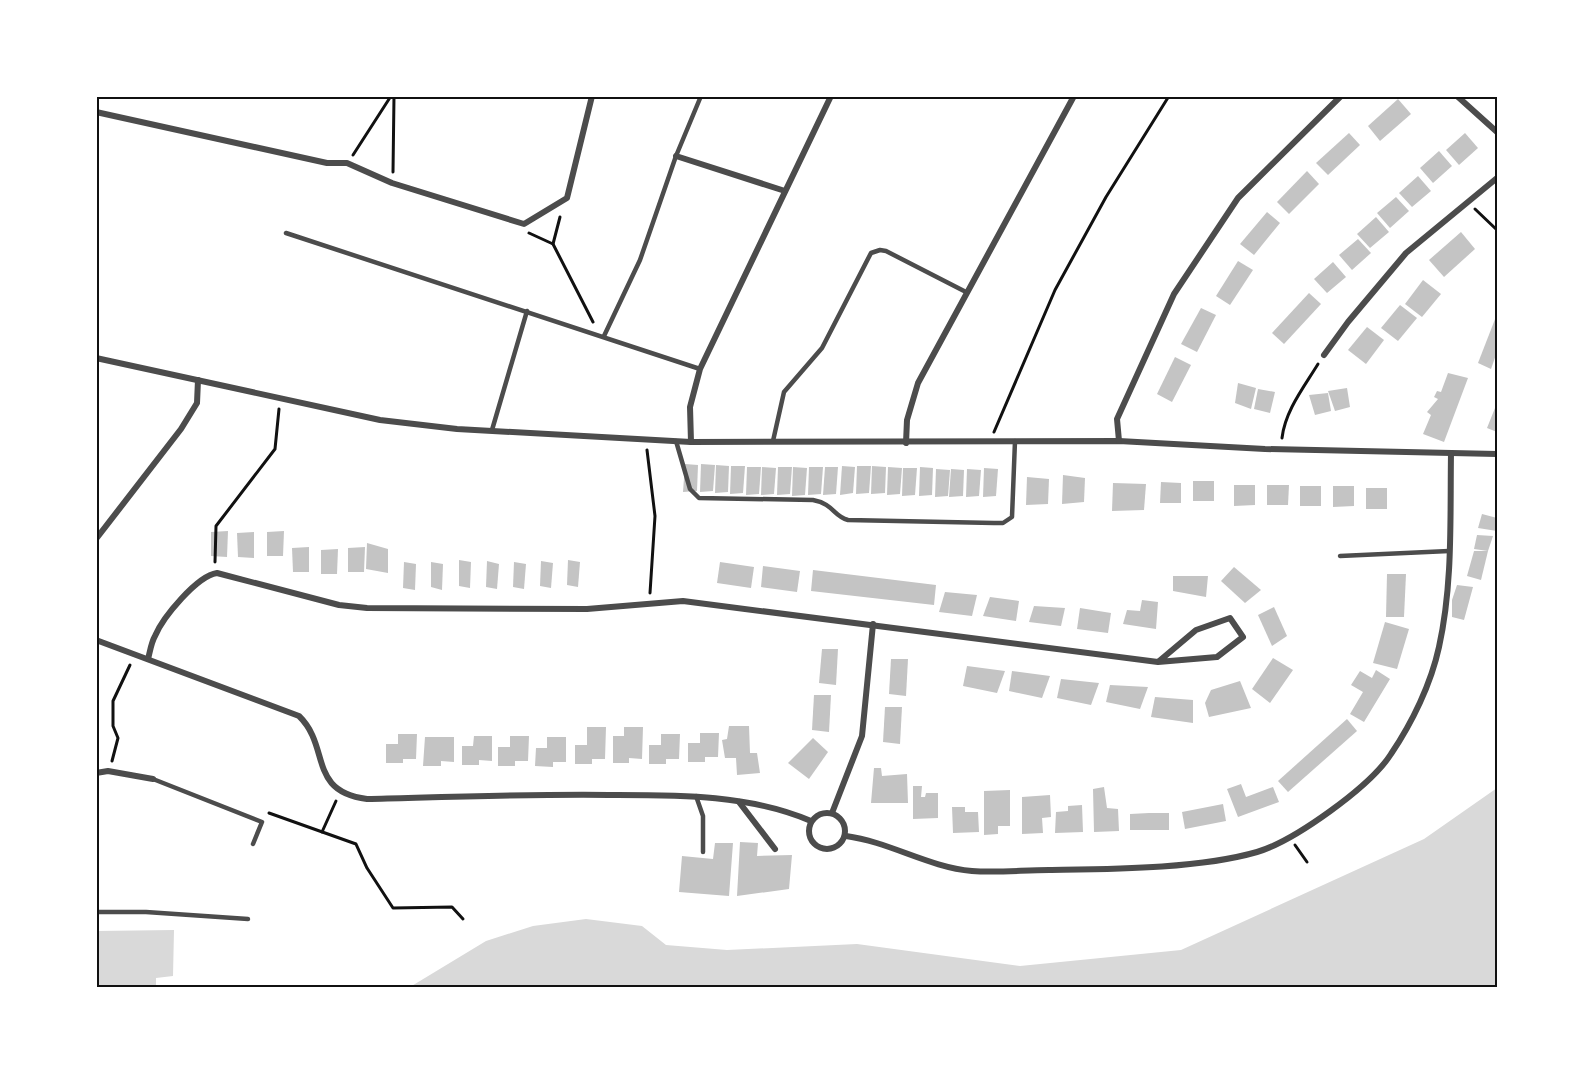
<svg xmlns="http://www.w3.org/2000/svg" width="1593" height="1083" font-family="Figtree,sans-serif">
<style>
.water{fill:#d9d9d9}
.building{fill:#c4c4c4}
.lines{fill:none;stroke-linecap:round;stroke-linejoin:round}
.path{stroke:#111;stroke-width:3}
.service{stroke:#4c4c4c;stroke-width:4.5}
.minor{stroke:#4c4c4c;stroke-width:6}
.neatline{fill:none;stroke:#111;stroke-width:2}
</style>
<rect width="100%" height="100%" fill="#fff"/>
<g class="water">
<path d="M1497 788V987H410L486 941 533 926 586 919 642 926 666 945 727 950 857 944 1020 966 1181 950 1424 839Z"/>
<path d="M174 930 173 976 156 978V987H96V931Z"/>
</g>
<g class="building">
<path d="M1398 99 1411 114 1380 141 1368 126Z"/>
<path d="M1349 133 1360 145 1328 175 1316 163Z"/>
<path d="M1465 133 1478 148 1459 165 1446 150Z"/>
<path d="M1439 151 1452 166 1433 183 1420 168Z"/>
<path d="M1307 171 1319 184 1289 214 1277 202Z"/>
<path d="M1418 176 1431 191 1412 207 1399 193Z"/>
<path d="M1396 197 1409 211 1390 228 1377 213Z"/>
<path d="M1267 212 1280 223 1254 255 1240 244Z"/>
<path d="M1376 217 1389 232 1370 248 1357 234Z"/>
<path d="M1461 232 1475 249 1444 277 1429 260Z"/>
<path d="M1358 239 1371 253 1352 270 1339 255Z"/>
<path d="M1238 261 1253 270 1230 305 1216 296Z"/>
<path d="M1333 262 1346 277 1327 293 1314 279Z"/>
<path d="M1423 280 1441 294 1422 317 1405 304Z"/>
<path d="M1309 293 1321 304 1284 344 1272 333Z"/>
<path d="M1400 305 1417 318 1398 341 1381 328Z"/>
<path d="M1201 308 1216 315 1197 352 1181 344Z"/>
<path d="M1497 314V352L1491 369 1478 363Z"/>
<path d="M1367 327 1384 340 1366 364 1348 350Z"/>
<path d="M1175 357 1191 365 1172 402 1157 394Z"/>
<path d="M1448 373 1468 378 1444 442 1423 434 1431 415 1427 412 1438 399 1434 397 1437 391 1441 392Z"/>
<path d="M1238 383 1256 388 1251 409 1235 403Z"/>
<path d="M1347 388 1350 407 1335 411 1328 391Z"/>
<path d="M1258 389 1275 392 1270 413 1254 409Z"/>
<path d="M1328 393 1331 411 1315 415 1309 395Z"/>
<path d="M1497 403V432L1487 428Z"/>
<path d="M685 464 698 465 697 491 683 492Z"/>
<path d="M701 464 715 465 713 491 700 492Z"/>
<path d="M716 465 729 466 728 492 715 493Z"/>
<path d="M731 466H745L743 493 730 494Z"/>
<path d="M842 466 855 467 853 493 840 495Z"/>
<path d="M857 466H871L869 493 856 494Z"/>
<path d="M872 466 886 467 885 493 871 494Z"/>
<path d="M747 467H761L759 494 746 495Z"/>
<path d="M762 467 776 468 774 494 761 495Z"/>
<path d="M778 467H792L790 494 777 495Z"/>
<path d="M793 467 807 468 805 495 792 496Z"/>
<path d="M809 467H823L821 494 808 495Z"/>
<path d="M825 467H838L836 494 823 495Z"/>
<path d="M888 467 902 468 900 494 887 495Z"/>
<path d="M920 467 933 468 932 495 919 496Z"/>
<path d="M903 468H917L915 495 902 496Z"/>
<path d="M984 468 998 469 996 496 983 497Z"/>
<path d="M936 469 950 470 948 496 935 497Z"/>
<path d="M951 469 964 470 963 496 949 497Z"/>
<path d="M967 469 981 470 979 496 966 497Z"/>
<path d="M1063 475 1085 478 1084 502 1062 504Z"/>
<path d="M1027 477 1049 479 1048 504 1026 505Z"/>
<rect x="1193" y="481" width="21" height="20"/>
<path d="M1161 482 1181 483V503H1160Z"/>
<path d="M1113 483 1146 484 1144 510 1112 511Z"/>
<path d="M1234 485H1255V505L1234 506Z"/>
<path d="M1267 485H1289L1288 505H1267Z"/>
<rect x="1300" y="486" width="21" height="20"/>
<path d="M1333 486H1354V506L1333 507Z"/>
<rect x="1366" y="488" width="21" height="21"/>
<path d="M1482 514 1497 518V531L1478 528Z"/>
<path d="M228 531 227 557 211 556V532Z"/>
<path d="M284 531 283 556H267V532Z"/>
<path d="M254 532V558L238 557 237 533Z"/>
<path d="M1477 535 1493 536 1488 551 1474 549Z"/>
<path d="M367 543 388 549V573L366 569Z"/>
<path d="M309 547V572H293L292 548Z"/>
<path d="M365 547 364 572H348V548Z"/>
<path d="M338 549 337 574H321V550Z"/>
<path d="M1474 551H1488L1481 580 1467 576Z"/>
<path d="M459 560 471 562 470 588 459 586Z"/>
<path d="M568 560 580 562 578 587 567 585Z"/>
<path d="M487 561 499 564 497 589 486 587Z"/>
<path d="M541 561 553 563 551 588 540 586Z"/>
<path d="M404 562 416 564 415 590 403 588Z"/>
<path d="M431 562 443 564 442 590 431 587Z"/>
<path d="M514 562 526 564 524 589 513 587Z"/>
<path d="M720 562 754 567 751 588 717 583Z"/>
<path d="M763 566 800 571 797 592 761 587Z"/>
<path d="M1234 567 1261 590 1245 603 1221 581Z"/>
<path d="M813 570 936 585 934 605 811 591Z"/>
<path d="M1387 574H1406L1404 617H1386Z"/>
<path d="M1173 576H1208L1206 597 1173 591Z"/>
<path d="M1457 585 1473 587 1464 620 1452 617V600Z"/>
<path d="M945 592 977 595 972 616 939 612Z"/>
<path d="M990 597 1019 601 1016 621 983 616Z"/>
<path d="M1142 600 1158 602 1156 629 1123 624 1127 610 1140 611Z"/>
<path d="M1034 606 1065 608 1061 626 1029 622Z"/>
<path d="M1274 607 1287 636 1272 646 1258 615Z"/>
<path d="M1080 608 1111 613 1108 633 1077 629Z"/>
<path d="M1385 622 1409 629 1397 669 1373 663Z"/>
<path d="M822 649H838L836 685 819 683Z"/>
<path d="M1273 658 1293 670 1270 703 1252 689Z"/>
<path d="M891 659H908L906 696 889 694Z"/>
<path d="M967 666 1005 671 997 693 963 686Z"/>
<path d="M1376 670 1390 679 1364 722 1350 714 1363 692 1351 685 1360 671 1372 678Z"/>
<path d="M1012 671 1050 676 1042 698 1009 691Z"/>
<path d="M1061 679 1099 683 1091 705 1057 698Z"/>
<path d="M1240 681 1251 708 1209 717 1205 703 1211 690Z"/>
<path d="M1110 685 1148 687 1140 709 1106 702Z"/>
<path d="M814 695H831L829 732 812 730Z"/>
<path d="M1155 697 1193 700V723L1151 717Z"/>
<path d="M885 707H902L900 744 883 742Z"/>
<path d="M1347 719 1357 731 1288 792 1278 781Z"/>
<path d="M729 726H749L750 753H757L760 773 737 775 736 758H725L722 740 727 739Z"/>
<path d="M587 727H606L605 759H592V764H575V745H587Z"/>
<path d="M624 727H643L642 759 629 758V763H613V736H624Z"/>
<path d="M700 733H719L718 757H705V762H688V743H700Z"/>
<path d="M398 734H417L416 759H403V763H386V744H398Z"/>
<path d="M661 734H680L679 759H666V764H649V745H661Z"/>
<path d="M474 736H492V761L479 760V765H462V746H473Z"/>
<path d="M510 736H529L528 761H515V766H498V747H510Z"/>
<path d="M425 737H454V762L441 761V766H423Z"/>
<path d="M547 737H566V762H553V767L535 766 536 748H547Z"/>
<path d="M813 738 828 752 809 779 788 763Z"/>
<path d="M874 768H881L882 776 907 774 908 803H871Z"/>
<path d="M1241 784 1246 797 1273 787 1279 802 1238 817 1227 789Z"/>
<path d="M913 786H922L921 797H925L926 793H938V818L913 819Z"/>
<path d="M1104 787 1107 808 1118 809 1119 831 1094 832 1093 789Z"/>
<path d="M1010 790V826H998V834L984 835V791Z"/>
<path d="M1050 795 1051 817 1042 818 1043 833 1022 834V797Z"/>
<path d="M1223 804 1226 821 1185 829 1182 812Z"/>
<path d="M1082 805 1083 832 1055 833 1056 812 1068 811V806Z"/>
<path d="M952 807H965V812H978L979 832 953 833Z"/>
<path d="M1149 813H1169V830H1130V814Z"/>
<path d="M740 842 758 843 757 856 792 855 789 889 737 896Z"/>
<path d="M715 843H733L729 896 679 892 682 856 713 859Z"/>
</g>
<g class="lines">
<g class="path">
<path d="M353 155 391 96"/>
<path d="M393 172 394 96"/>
<path d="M1475 209 1497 230"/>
<path d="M529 233 553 244 593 322"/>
<path d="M553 244 560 217"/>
<path d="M994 432 1055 290 1106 197 1169 96"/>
<path d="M1282 438C1285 411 1304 387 1318 364"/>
<path d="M647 450 655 516 650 593"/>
<path d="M215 562 216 526 275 449 279 409"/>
<path d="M112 761 118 738 113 726V701L130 665"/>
<path d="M269 813 356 844 367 868 393 908 452 907 463 919"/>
<path d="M322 832 336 801"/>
<path d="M1295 845 1307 862"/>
</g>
<g class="service">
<path d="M286 233 700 369"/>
<path d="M604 336 640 260 676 156 701 96"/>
<path d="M492 430 527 311"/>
<path d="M676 441 690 489 699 498 813 500C834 504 833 516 848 520L994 523H1003L1012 517 1015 441"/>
<path d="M773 441 784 392 822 348 871 253 880 250 886 251 966 292"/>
<path d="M1340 556 1449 551"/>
<path d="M153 779 262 822 253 844"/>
<path d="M696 796 703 816V852"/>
<path d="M96 912H146L248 919"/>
</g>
<g class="minor">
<path d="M1457 96 1497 132"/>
<path d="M96 112 327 163H347L392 183 524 224 567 198 592 96"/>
<path d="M676 156 785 191"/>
<path d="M1324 355 1348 322 1406 253 1497 178"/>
<path d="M96 358 380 420 457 429 691 442 1119 441 1265 449 1497 454"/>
<path d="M1119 441 1117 419 1174 294 1238 198 1341 96"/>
<path d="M691 442 690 407 700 369 831 96"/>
<path d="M906 443 907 420 918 383 1074 96"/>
<path d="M96 539 181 429 197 403 198 380"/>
<path d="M96 640 299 716C331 747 307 791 367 799 448 797 529 794 609 795 677 795 748 794 811 821"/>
<path d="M148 659C150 652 151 643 155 636 163 617 197 576 217 573L339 605 367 608 587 609 683 601 1158 662 1196 630 1230 618 1243 637 1217 657 1158 662"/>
<path d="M96 773 108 771 153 779"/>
<path d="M739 802 775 849"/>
<circle cx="827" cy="831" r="18"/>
<path d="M832 813 862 736 873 624"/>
<path d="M846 836C890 842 928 867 972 871 997 873 1024 870 1049 870 1110 869 1198 869 1257 852 1294 841 1370 787 1391 754 1412 723 1431 684 1439 647 1453 584 1450 518 1451 453"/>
</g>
</g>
<rect width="1593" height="1083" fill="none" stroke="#ffffff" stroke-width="195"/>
<rect x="98" y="98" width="1398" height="888" class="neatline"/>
</svg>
